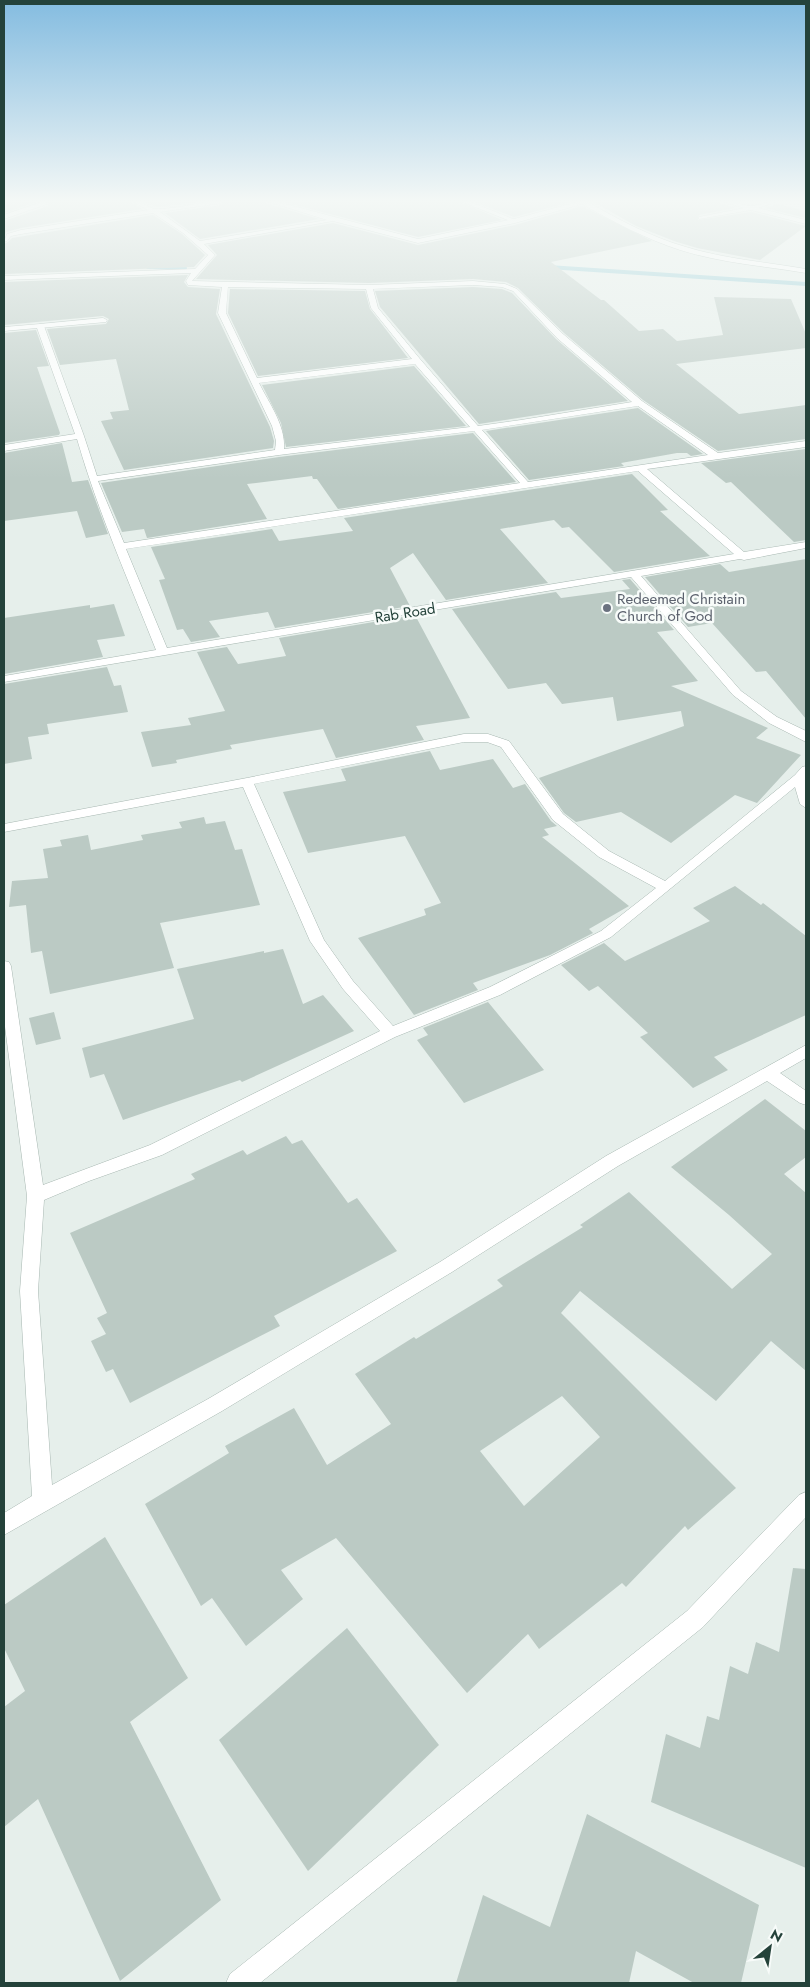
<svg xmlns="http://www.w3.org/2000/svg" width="810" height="1987" font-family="Jost,sans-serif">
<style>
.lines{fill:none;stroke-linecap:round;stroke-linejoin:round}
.stream{stroke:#8ec9d4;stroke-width:4}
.building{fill:#bbcac4;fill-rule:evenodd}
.service-casing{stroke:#a8b8b2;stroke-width:1}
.minor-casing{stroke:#a8b8b2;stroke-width:1}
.service{fill:#fff;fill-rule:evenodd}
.minor{fill:#fff;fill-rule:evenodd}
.worship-dot{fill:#6b7280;stroke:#f7fbf9;stroke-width:2}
.labels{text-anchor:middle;stroke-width:5;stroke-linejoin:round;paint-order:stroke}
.far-worship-label{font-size:15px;fill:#5b616d;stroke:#f7fbf9;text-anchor:start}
.far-street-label{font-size:15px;fill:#24423a;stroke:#f7fbf9}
</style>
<rect width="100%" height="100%" fill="#e6efeb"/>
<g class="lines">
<g class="stream">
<path d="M148 267 185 268"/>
<path d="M548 267 806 284"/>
</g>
</g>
<g class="building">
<path d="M4 201H40L4 213Z"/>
<path d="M47 201H130L142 209 21 228 6 232 4 237V221L48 206Z"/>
<path d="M141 201H205L157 207Z"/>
<path d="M226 201H264L265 203 319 219 200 239 165 213 221 205Z"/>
<path d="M280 201H458L502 220 418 237Z"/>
<path d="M472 201H575L514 217Z"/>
<path d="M592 201H715L735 208 699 215 698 220 751 212 806 226 760 260 697 248 674 241 636 226Z"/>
<path d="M777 204 806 211V218L765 208Z"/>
<path d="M582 206 652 241 551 262 601 300H604L639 331 663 329 677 341 723 335 714 297 791 299 806 334V348L676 364 739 414 806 405V439L718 451 643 400 564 333 518 288 506 282 473 279 369 283 196 279 217 255 208 245 333 223 418 245 515 225Z"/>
<path d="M153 215 182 234 205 255 194 267 4 274V244L8 242 12 238Z"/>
<path d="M188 275 184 282 188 287 220 289 216 314 270 427 274 441 273 448 124 470 101 421 113 419 110 412 129 410 116 359 60 365 47 329 106 324 109 319 103 316 4 325V282Z"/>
<path d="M473 287 502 289 512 293 556 339 628 401 479 424 380 307 375 291Z"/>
<path d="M230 289 365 291 370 309 408 358 258 376 228 313Z"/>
<path d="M36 330 49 366 37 367 60 433 59 435 4 443V333Z"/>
<path d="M414 366 466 426 286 447 281 423 262 385Z"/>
<path d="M638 408 703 454 691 456 687 453H677L621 463 624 466 529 480 486 431Z"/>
<path d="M473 433 516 482 338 509 317 479H313L312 476 247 484 267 519 147 538 144 529 122 532 101 483 279 457Z"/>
<path d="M62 443 72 482 88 480 108 534 86 538 77 511 4 521V453Z"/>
<path d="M806 449V540L794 542 731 482 726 483 701 463Z"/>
<path d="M632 474 668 510 660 511 710 556 614 572 569 527 562 528 554 520 500 529 548 583 446 600 413 553 390 568 410 606 275 628 268 612 209 621 220 637 191 642 183 629 177 630 159 580 165 579 151 547 272 529 279 541 353 531 344 518Z"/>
<path d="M806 559V719L766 671 756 672 712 623 688 627 645 577 720 564 729 572Z"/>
<path d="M630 579 674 630 657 632 698 681 671 686 768 728 756 738 801 755 757 803 735 795 671 843 621 812 576 822 564 813 539 778 684 726 681 711 617 721 613 697 562 704 546 683 508 689 452 609 556 592 561 598 630 589 622 580Z"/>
<path d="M114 604 125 636 97 640 103 657 4 674V618L90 605V608Z"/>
<path d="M415 615 470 718 416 726 424 740 336 758 323 729 230 745 232 749 176 760 177 763 152 767 141 732 191 725 188 718 225 711 197 652 227 647 238 664 286 656 279 638Z"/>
<path d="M107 667 114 686 121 685 128 712 47 724 49 734 28 737 32 759 4 764V684Z"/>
<path d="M430 751 440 770 493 759 513 788 525 784 551 821 557 826 544 829 549 835 542 837 629 906 589 929 593 933 550 955 473 983 478 990 414 1015 358 938 426 915 424 909 441 903 405 836 308 853 283 792 345 781H346L341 769Z"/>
<path d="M204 817 206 824 225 821 235 850 242 849 260 905 160 923 174 968 50 994 42 951 31 953 26 905 9 907 12 881 48 878 43 849 62 846 60 840 88 835 91 850 143 840 141 835 182 828 179 822Z"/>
<path d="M735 886 761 905 763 903 806 936V1015L714 1057 728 1070 693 1088 640 1037 648 1033 598 986 589 991 561 965 604 943 625 961 710 921 693 908Z"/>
<path d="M283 949 303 1004 323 995 354 1031 242 1082 240 1080 123 1120 104 1074 90 1078 82 1048 194 1019 177 969 264 951V953Z"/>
<path d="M488 1002 544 1070 464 1103 417 1040 428 1035 423 1028Z"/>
<path d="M54 1012 61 1039 36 1045 29 1018Z"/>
<path d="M765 1099 806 1131V1157L784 1174 806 1193V1371L771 1341 716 1401 580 1291 561 1313 736 1488 688 1530 685 1526 626 1587 622 1583 539 1649 528 1634 467 1693 336 1538 281 1570 303 1599 246 1646 212 1598 201 1606 145 1504 229 1453 225 1446 294 1408 327 1465 391 1424 355 1374 414 1337 416 1339 503 1286 497 1280 583 1227 580 1225 629 1192 732 1289 772 1254 729 1215 671 1167ZM562 1396 600 1437 524 1506 480 1451Z"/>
<path d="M286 1136 292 1144 302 1140 348 1203 357 1198 397 1251 274 1316 280 1326 130 1403 113 1369 106 1372 91 1341 106 1334 97 1318 107 1313 70 1233 195 1179 191 1174 243 1150 247 1155Z"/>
<path d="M105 1537 188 1678 130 1722 221 1900 120 1981 38 1799 4 1827V1707L25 1691 4 1648V1605Z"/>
<path d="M793 1568 806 1569V1868L651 1802 666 1734 700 1748 707 1716 719 1720 730 1666 748 1674 756 1642 779 1652Z"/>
<path d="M347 1628 439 1745 308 1871 219 1740Z"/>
<path d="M587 1814 759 1905 741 1983H694L636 1951 629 1983H456L483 1895 550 1927Z"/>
</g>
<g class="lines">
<g class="service-casing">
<g id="service">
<path d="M45 201 47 204 4 219V215Z"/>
<path d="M460 201H468L518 221 513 222Z"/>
<path d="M103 318 107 320 106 322 40 328 36 326 40 324Z"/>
</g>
</g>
<g class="minor-casing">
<g id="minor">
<path d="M132 201C142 200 148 209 157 209 180 209 201 201 224 201L221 203 160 212 200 241 327 220 266 201H274L418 239 514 219 581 201H590L588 202C619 220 651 237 686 247 725 259 766 262 806 269V273C764 266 721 263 680 250 646 239 614 222 582 204L515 223 418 243 333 221 204 244 215 255 192 281 369 285 473 281 505 284 517 289 563 334 642 401 718 453 806 441V447L647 469 744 552 806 542V548L744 560 740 559 641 576 741 691 777 717 806 731V742L769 723 733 695 631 577 4 682V676L156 650C128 579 98 512 77 439L4 451V445L75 434 37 328 4 331V327L40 324 44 326 84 436 97 476 275 450 276 441 272 426 218 313 222 287 188 285 186 281 191 273 4 280V276L195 269 208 255 183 233 153 213 21 234 11 236 7 241 4 242 7 234 21 230 148 210ZM473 285 502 287 513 291 557 338 632 402 521 420 478 426 420 359 378 308 373 289ZM228 287 366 289 371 308 412 359 257 378 226 313ZM415 364 470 427 284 449C286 426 269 403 259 383ZM638 406 708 455 528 482 482 430ZM474 431 520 483 124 543 98 481 279 455ZM638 471 734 554 167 648 126 549Z"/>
<path d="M722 201C732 200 740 205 750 206 759 206 768 201 778 201L758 208 806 220V224L751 210 699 219V217L744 208Z"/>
<path d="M464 734H488L509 741 563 814 609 851 665 881 795 775 802 767 806 766V808L800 804 795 787 611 937 500 995 395 1037 162 1155 89 1181 44 1200 38 1291 52 1485 208 1399 440 1262 606 1156 806 1045V1058L780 1073 806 1091V1105L800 1103 767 1081 618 1166 452 1272 222 1411 4 1535V1513L32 1496 20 1291 27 1196 4 1019V961L9 962 11 966 43 1185 150 1145 380 1031 343 989 310 941 243 787 4 832V824L247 778ZM464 742H487L501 747 553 820 599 857 656 888 601 931 490 987 393 1026 353 981 324 940 254 784Z"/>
<path d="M806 1492V1517L703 1627 260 1983H226L230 1974 687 1611 799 1495Z"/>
</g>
</g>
<use href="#service" class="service"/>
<use href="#minor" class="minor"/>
</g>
<linearGradient id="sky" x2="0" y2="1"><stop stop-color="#84bce0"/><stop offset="0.42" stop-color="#f4f8f6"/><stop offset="1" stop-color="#f4f8f6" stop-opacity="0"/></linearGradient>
<rect width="810" height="479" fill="url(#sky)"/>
<circle class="worship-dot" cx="607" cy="608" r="5"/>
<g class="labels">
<g class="far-worship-label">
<text x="617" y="604">Redeemed Christain<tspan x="617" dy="17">Church of God</tspan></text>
</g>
<g class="far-street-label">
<text transform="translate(405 613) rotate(-9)" y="5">Rab Road</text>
</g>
</g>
<rect width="810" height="1987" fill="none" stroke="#24423a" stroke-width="10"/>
<g transform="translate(770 1947) rotate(30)" stroke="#f7fbf9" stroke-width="4" paint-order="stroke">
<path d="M0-4L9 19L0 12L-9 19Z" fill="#24423a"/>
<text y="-8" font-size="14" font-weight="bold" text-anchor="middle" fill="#24423a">N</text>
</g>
</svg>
